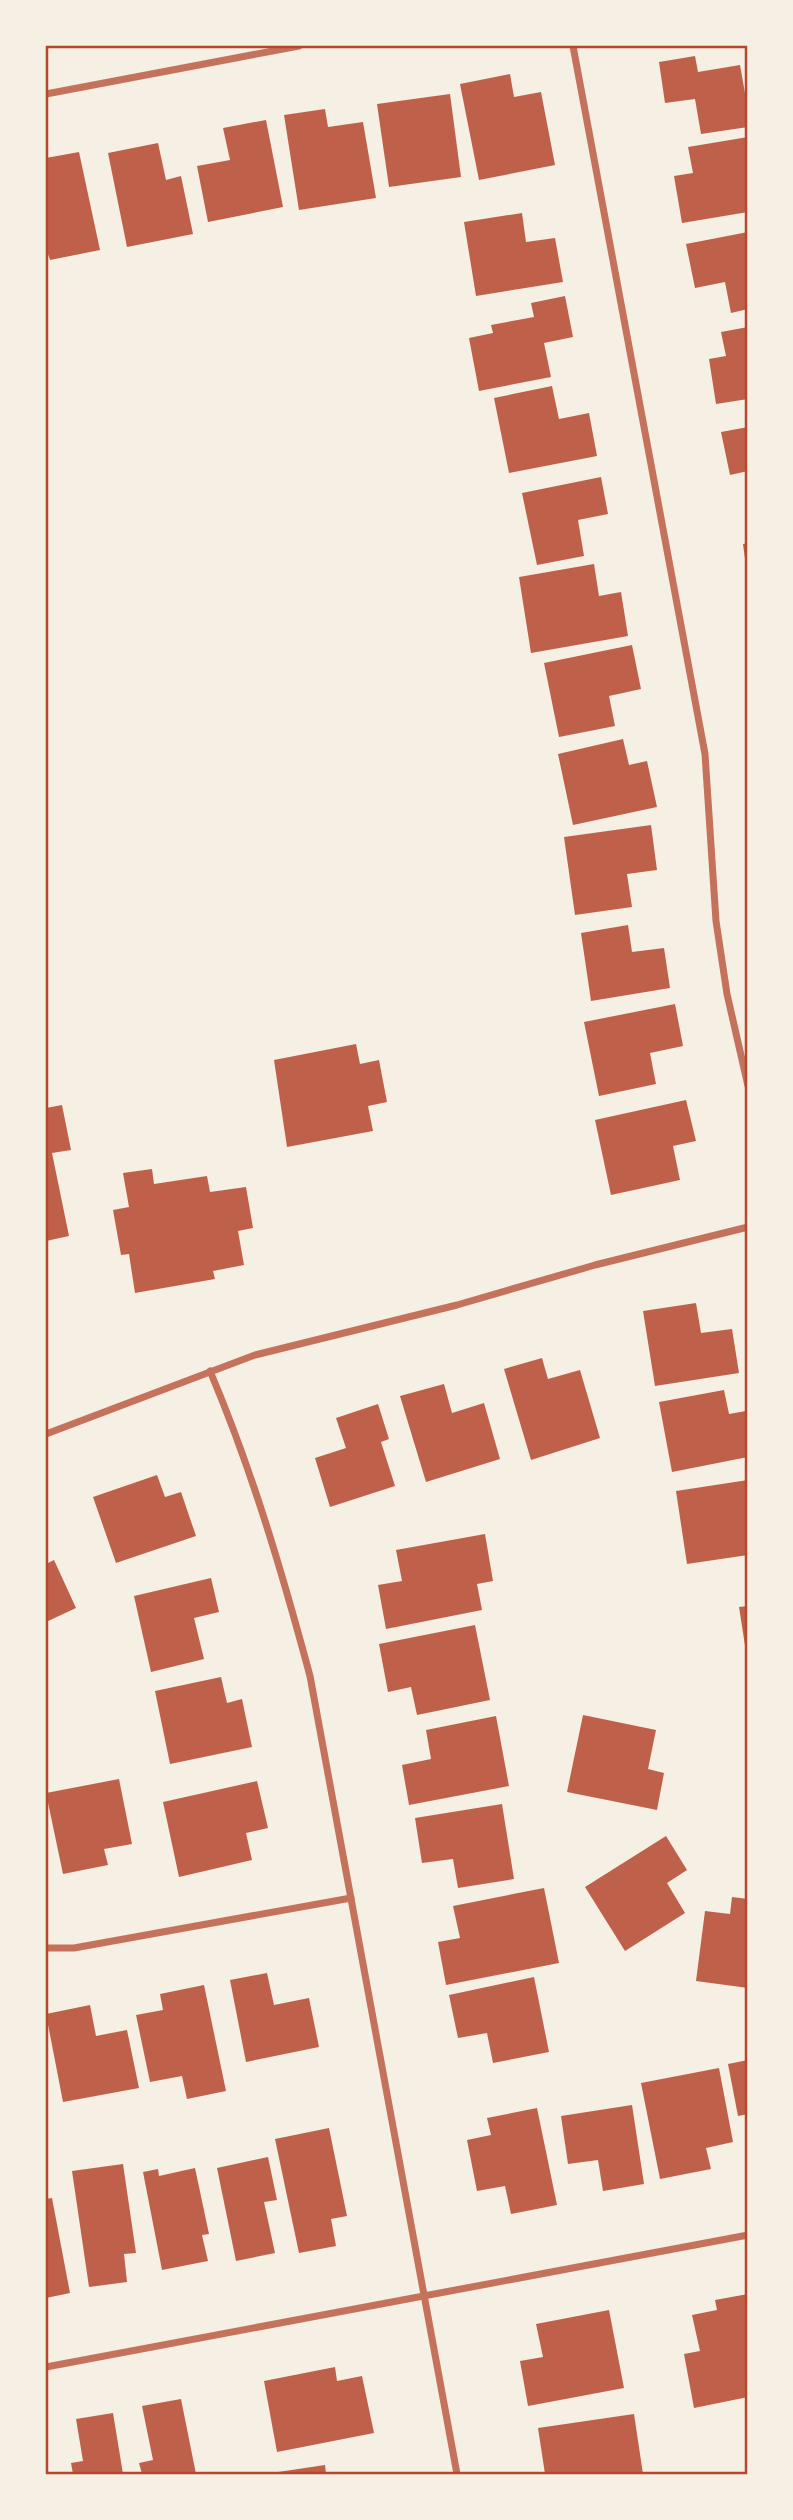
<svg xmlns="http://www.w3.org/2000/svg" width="793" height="2520" font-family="Helvetica,sans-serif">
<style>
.building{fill:#bf614a}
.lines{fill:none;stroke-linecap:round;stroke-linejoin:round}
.minor{stroke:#c5725c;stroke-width:7}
.neatline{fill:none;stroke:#b5482f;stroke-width:2.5}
</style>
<rect width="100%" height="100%" fill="#f6efe4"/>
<g class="building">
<path d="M695 56 698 72 740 65 748 110V127L701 134 695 99 665 103 659 62Z"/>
<path d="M510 74 514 97 541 92 555 165 479 180 460 84Z"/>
<path d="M450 94 461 177 389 187 377 104Z"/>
<path d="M325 109 328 127 363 122 376 198 299 210 284 115Z"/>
<path d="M266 120 283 207 208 222 197 166 230 160 223 128Z"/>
<path d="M748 137V212L682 223 674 176 693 173 688 147Z"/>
<path d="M158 143 166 180 181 176 193 234 127 247 108 153Z"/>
<path d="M79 152 100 250 50 260 46 248V158Z"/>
<path d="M522 213 526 242 555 238 563 282 476 296 464 222Z"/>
<path d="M748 232V309L731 313 725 282 695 288 686 244Z"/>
<path d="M565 296 573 337 544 343 551 377 479 391 469 338 493 333 491 325 534 317 531 303Z"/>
<path d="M748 327V399L716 404 709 359 726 356 721 332Z"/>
<path d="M552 386 559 419 589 413 597 456 509 473 494 398Z"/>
<path d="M748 427V471L730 475 721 432Z"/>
<path d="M601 477 608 514 578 520 584 556 537 565 522 493Z"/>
<path d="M748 543V566H746L743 544Z"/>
<path d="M594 564 599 596 621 592 628 636 531 653 519 577Z"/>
<path d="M632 645 641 689 609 696 615 726 559 737 544 663Z"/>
<path d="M623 739 629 765 647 761 657 807 573 825 558 754Z"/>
<path d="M651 825 657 870 627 874 632 907 575 915 564 837Z"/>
<path d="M628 925 632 952 664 948 670 988 591 1001 581 933Z"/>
<path d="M675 1004 683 1046 650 1053 656 1084 599 1096 584 1022Z"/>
<path d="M356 1044 360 1064 379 1060 387 1102 368 1106 373 1131 287 1147 274 1060Z"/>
<path d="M686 1100 696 1141 673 1146 680 1180 611 1195 595 1120Z"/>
<path d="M62 1105 71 1150 52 1153 69 1236 46 1241V1108Z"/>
<path d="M152 1169 154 1184 207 1176 210 1192 246 1187 253 1228 238 1231 244 1265 213 1271 215 1279 135 1293 129 1254 121 1255 113 1210 129 1207 123 1173Z"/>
<path d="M696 1303 701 1333 732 1329 739 1373 655 1386 643 1311Z"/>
<path d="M542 1358 548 1379 580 1370 600 1438 531 1460 504 1369Z"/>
<path d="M444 1384 452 1413 484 1403 500 1459 426 1482 400 1396Z"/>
<path d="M724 1390 729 1414 746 1411 748 1457 672 1472 659 1402Z"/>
<path d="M378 1404 389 1439 381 1442 395 1486 330 1507 315 1458 346 1448 336 1418Z"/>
<path d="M157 1475 165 1497 181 1492 196 1536 116 1563 93 1497Z"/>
<path d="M748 1480V1555L687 1564 676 1491Z"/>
<path d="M485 1534 493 1581 477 1584 482 1610 386 1629 378 1585 402 1581 396 1550Z"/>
<path d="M54 1560 76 1608 46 1622V1564Z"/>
<path d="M211 1578 219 1612 194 1618 204 1659 151 1672 134 1596Z"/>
<path d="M748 1606V1652H746L739 1607Z"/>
<path d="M475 1625 490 1700 417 1715 411 1687 388 1692 379 1644Z"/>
<path d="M221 1677 227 1703 242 1699 252 1747 170 1764 155 1691Z"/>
<path d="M583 1715 656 1730 648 1769 664 1773 657 1810 567 1792Z"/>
<path d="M496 1716 509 1786 409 1805 402 1765 431 1759 426 1730Z"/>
<path d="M119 1779 132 1844 104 1849 108 1865 63 1874 46 1793Z"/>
<path d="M257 1781 268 1828 246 1833 252 1860 179 1877 163 1802Z"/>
<path d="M502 1804 514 1879 458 1888 453 1859 422 1863 415 1818Z"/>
<path d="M666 1836 687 1870 667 1883 685 1913 625 1951 585 1887Z"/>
<path d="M544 1888 559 1963 446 1985 438 1942 460 1938 453 1906Z"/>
<path d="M732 1897 748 1899V1988L696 1981 705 1911 730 1914Z"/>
<path d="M267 1973 274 2005 309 1998 319 2047 246 2062 230 1980Z"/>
<path d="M534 1977 549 2052 493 2063 487 2033 458 2038 449 1995Z"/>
<path d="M204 1985 226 2091 187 2099 182 2076 150 2082 136 2015 163 2010 160 1994Z"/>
<path d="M90 2005 96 2036 127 2030 139 2088 63 2102 46 2014Z"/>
<path d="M748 2060V2114L738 2116 728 2064Z"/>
<path d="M719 2068 733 2142 706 2148 711 2169 660 2179 641 2083Z"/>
<path d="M632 2105 644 2184 603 2191 598 2160 568 2164 561 2116Z"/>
<path d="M537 2108 557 2205 511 2214 505 2186 477 2191 467 2140 491 2135 487 2118Z"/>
<path d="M329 2128 347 2216 331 2219 336 2246 299 2253 275 2139Z"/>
<path d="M268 2157 277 2200 264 2202 275 2253 236 2261 217 2168Z"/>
<path d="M123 2164 136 2253 124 2254 127 2282 89 2287 72 2171Z"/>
<path d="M195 2168 209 2234 202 2235 208 2261 162 2270 143 2172 158 2169 159 2176Z"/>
<path d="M52 2198 70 2293 46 2298V2199Z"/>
<path d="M748 2294V2397L694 2408 684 2354 700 2351 692 2315 717 2310 715 2300Z"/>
<path d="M609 2310 624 2388 528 2406 520 2361 543 2357 536 2324Z"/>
<path d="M335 2367 337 2381 362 2376 374 2433 277 2452 264 2381Z"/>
<path d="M181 2399 196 2474H142L139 2463 153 2460 142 2406Z"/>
<path d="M113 2413 123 2474H73L71 2463 83 2461 76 2419Z"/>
<path d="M634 2414 643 2474H545L538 2428Z"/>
<path d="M325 2465 326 2474H279L278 2472Z"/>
</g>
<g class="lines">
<g class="minor">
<path d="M573 46 705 754 716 921 727 994 748 1086"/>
<path d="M46 94 299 46"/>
<path d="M210 1371C252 1470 282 1572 310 1676L457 2474"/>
<path d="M46 1434 255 1355 457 1305 595 1265 748 1227"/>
<path d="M46 1948H74L351 1898"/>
<path d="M46 2367 748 2235"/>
</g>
</g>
<rect width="793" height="2520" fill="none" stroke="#f6efe4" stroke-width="94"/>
<rect x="47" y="47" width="699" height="2426" class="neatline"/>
</svg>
